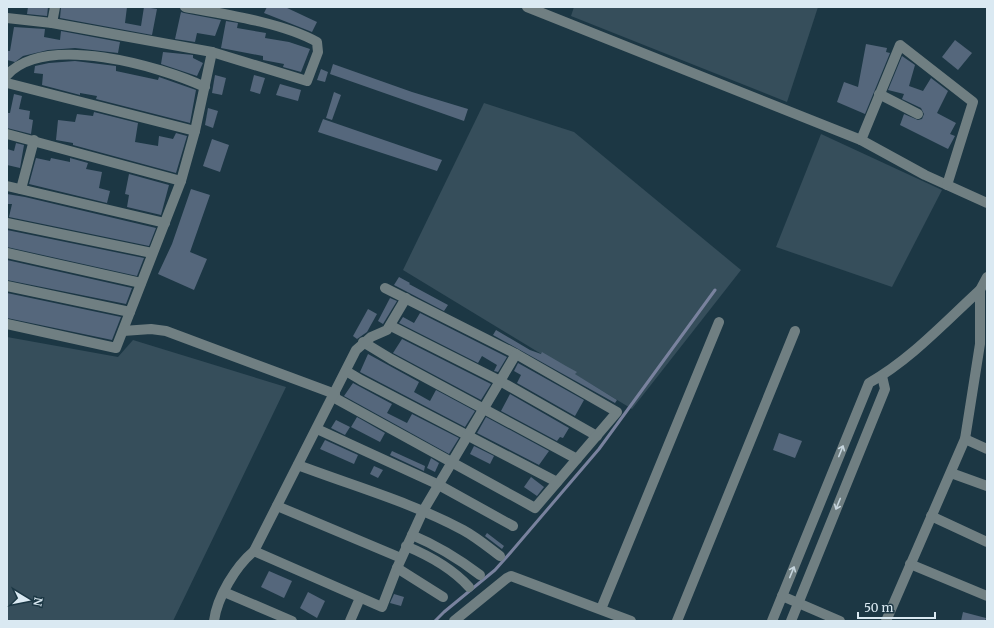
<svg xmlns="http://www.w3.org/2000/svg" width="994" height="628" font-family="Merriweather,serif">
<style>
.green{fill:#364e5b}
.lines{fill:none;stroke-linecap:round;stroke-linejoin:round}
.stream{stroke:#79829e;stroke-width:3}
.building{fill:#55677c}
.minor{stroke:#707f82;stroke-width:10}
.oneway{stroke:#c5d4dc}
</style>
<rect width="100%" height="100%" fill="#1c3744"/>
<g class="green">
<path d="M574 7H818L787 102 571 16Z"/>
<path d="M484 103 574 132 741 270 632 409 403 270Z"/>
<path d="M821 134 942 190 892 287 776 247Z"/>
<path d="M7 337 118 357 133 340 286 387 173 621H7Z"/>
</g>
<g class="lines">
<path class="stream" d="M435 621 444 612 495 570 511 552 599 449 715 290"/>
</g>
<g class="building">
<path d="M28 7H48L47 16 27 14Z"/>
<path d="M61 7H127L125 23 141 26 144 7 157 9 152 35 60 18Z"/>
<path d="M267 7H285L317 22 312 32 264 13Z"/>
<path d="M181 12 184 13 221 20 215 36 197 33 195 42 175 39Z"/>
<path d="M226 21 238 23 237 28 266 33 265 38 289 42 310 49 301 72 283 67 284 64 263 60V56L221 48Z"/>
<path d="M14 27 45 29 44 37 60 40 61 31 120 42 118 53 75 48 48 50 23 56 15 62 7 60V51H10Z"/>
<path d="M955 40 972 53 958 70 942 57Z"/>
<path d="M866 44 887 48 886 52 890 53 865 114 837 102 844 82 858 87Z"/>
<path d="M163 52 193 55V58L203 63 197 76 161 64Z"/>
<path d="M902 56 915 65 909 86 923 91 931 78 948 91 937 113 956 123 950 134 955 136 948 149 900 125 904 114 918 120 922 119 924 114 921 108 902 99 904 94 888 90Z"/>
<path d="M75 61 116 66V71L158 80 159 77 196 90 190 123 96 99 97 96 80 93V95L42 85 43 74 34 73 35 66 49 63Z"/>
<path d="M333 64 412 92 468 109 464 121 330 74Z"/>
<path d="M321 69 328 72 325 82 317 80Z"/>
<path d="M215 75 226 78 222 95 212 93Z"/>
<path d="M254 75 265 78 260 94 250 91Z"/>
<path d="M280 84 301 90 298 101 276 95Z"/>
<path d="M334 92 341 95 332 120 326 118Z"/>
<path d="M14 94 22 96 19 109 30 111 29 119 33 120 31 134 7 128V113H10Z"/>
<path d="M208 108 218 111 213 128 205 125Z"/>
<path d="M94 112 138 123 135 142 158 146 159 136 173 139 176 133 187 136 176 173 73 145V143L56 140 58 120 75 122 77 114 93 116Z"/>
<path d="M323 119 442 160 437 171 318 132Z"/>
<path d="M212 139 229 145 220 172 203 166Z"/>
<path d="M16 143 24 145 20 168 7 165V149L14 151Z"/>
<path d="M36 158 50 161 51 158 70 162V158L88 163 86 169 102 172 99 188 110 191 107 203 29 184Z"/>
<path d="M129 174 169 185 161 215 127 207 129 195 125 194Z"/>
<path d="M191 189 210 195 190 252 207 259 194 290 158 274 172 244Z"/>
<path d="M7 194 25 197 156 228 149 246 9 217 12 204H7Z"/>
<path d="M7 230 144 258 137 276 7 247Z"/>
<path d="M7 260 132 288 126 304 7 280Z"/>
<path d="M399 277 410 283 409 284 448 305 444 311 394 285Z"/>
<path d="M7 293 121 317 112 340 7 318Z"/>
<path d="M390 298 397 301 383 324 378 321Z"/>
<path d="M368 309 377 314 367 332 357 339 353 336Z"/>
<path d="M420 313 507 357 498 372 494 371 497 365 482 356 478 363 399 323 403 317 414 323Z"/>
<path d="M496 330 530 350 541 354 542 352 566 366 577 372 575 374 617 400 615 403 493 335Z"/>
<path d="M402 339 491 384 481 400 393 353Z"/>
<path d="M368 354 419 382 414 392 430 401 436 390 475 411 465 427 360 372Z"/>
<path d="M518 363 584 400 575 416 517 383 521 375 514 371Z"/>
<path d="M353 383 392 404 387 413 407 423 412 414 459 438 449 454 344 396Z"/>
<path d="M510 394 569 428 563 438 560 437 557 441 501 411Z"/>
<path d="M357 417 385 433 380 442 351 427Z"/>
<path d="M486 417 549 451 539 465 477 433Z"/>
<path d="M336 420 350 427 345 435 331 428Z"/>
<path d="M779 433 802 441 795 458 773 450Z"/>
<path d="M325 440 358 455 354 464 320 449Z"/>
<path d="M474 446 494 456 490 464 470 454Z"/>
<path d="M392 451 425 466 424 471 390 455Z"/>
<path d="M431 458 439 463 435 472 427 468Z"/>
<path d="M374 466 383 470 378 478 370 474Z"/>
<path d="M531 477 544 487 537 496 524 487Z"/>
<path d="M487 533 504 546 502 549 485 536Z"/>
<path d="M269 571 292 581 284 598 261 587Z"/>
<path d="M308 592 325 601 317 618 300 608Z"/>
<path d="M394 594 404 597 401 606 390 603Z"/>
<path d="M963 612 986 618 985 621H961Z"/>
</g>
<g class="lines">
<g class="minor">
<path d="M527 7 861 140 925 175 987 203"/>
<path d="M7 18 52 23 212 52 307 81 318 52 317 42C284 23 224 14 185 7"/>
<path d="M52 23 55 7"/>
<path d="M7 75C46 33 160 66 205 87"/>
<path d="M7 83 195 131"/>
<path d="M879 94 918 114"/>
<path d="M7 134 181 181"/>
<path d="M861 140 900 45 973 102 947 185"/>
<path d="M7 186 165 223"/>
<path d="M21 189 34 140"/>
<path d="M7 223 152 253"/>
<path d="M7 253 141 283"/>
<path d="M7 286 130 312"/>
<path d="M7 324 116 348 181 181 195 131 212 52"/>
<path d="M391 326 500 381 597 436"/>
<path d="M123 331 151 329 166 331 335 394"/>
<path d="M363 342 391 359 577 459"/>
<path d="M346 371 361 380 557 482"/>
<path d="M333 397 535 508 617 412 516 354 385 288"/>
<path d="M317 429 437 484 513 526"/>
<path d="M965 439 987 449"/>
<path d="M298 465C353 486 411 502 463 530 476 537 488 547 500 556"/>
<path d="M951 473 987 486"/>
<path d="M277 506 401 558"/>
<path d="M931 516 987 542"/>
<path d="M412 535C436 545 459 559 480 575"/>
<path d="M406 546C430 556 452 568 469 587"/>
<path d="M254 551 382 607 397 568 423 511 516 354"/>
<path d="M910 564 987 596"/>
<path d="M397 568 443 597"/>
<path d="M224 592 292 621"/>
<path d="M782 596 840 621"/>
<path d="M601 609 719 322"/>
<path d="M214 621C217 597 236 566 254 551L356 350 371 337 387 330 406 298"/>
<path d="M350 621 360 598"/>
<path d="M454 621 507 578 511 576 631 621"/>
<path d="M677 621 795 331"/>
<path d="M772 621 869 383C910 360 944 323 980 290L987 277"/>
<path d="M791 621 885 389 882 376"/>
<path d="M886 621 965 439 980 344V290"/>
</g>
</g>
<defs><path id="oneway-shaft" d="M-6 0H5M1.5-3L5.5 0L1.5 3" fill="none" stroke-width="1.6" stroke-linecap="round" stroke-linejoin="round"/></defs>
<g class="oneway">
<use href="#oneway-shaft" transform="translate(841 451) rotate(-68)"/>
<use href="#oneway-shaft" transform="translate(838 504) rotate(112)"/>
<use href="#oneway-shaft" transform="translate(792 572) rotate(-68)"/>
</g>
<rect width="994" height="628" fill="none" stroke="#dae9f2" stroke-width="16"/>
<g transform="translate(28 600) rotate(100)" stroke="#1c3744" stroke-width="3" paint-order="stroke">
<path d="M0-3L7 15L0 10L-7 15Z" fill="#dae9f2"/>
<text y="-6" font-size="11" font-weight="bold" text-anchor="middle" fill="#dae9f2">N</text>
</g>
<path d="M858 612v6h77v-6" fill="none" stroke="#dae9f2" stroke-width="2"/>
<text x="864" y="612" font-size="12" fill="#dae9f2" stroke="#1c3744" stroke-width="3" paint-order="stroke">50 m</text>
</svg>
